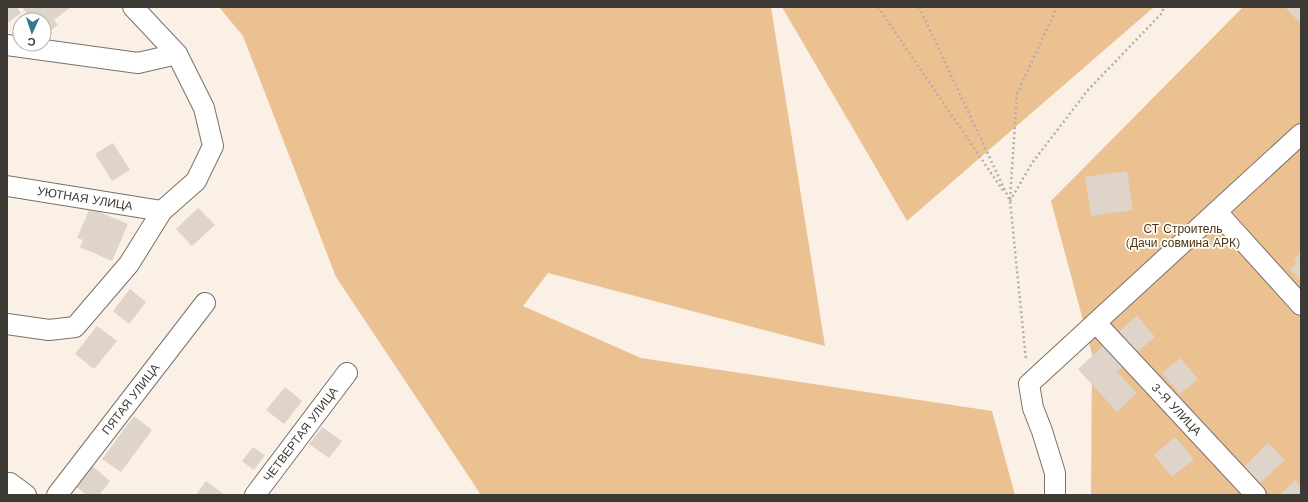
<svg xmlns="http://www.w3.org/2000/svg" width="1308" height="502" font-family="'Work Sans',sans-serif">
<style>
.green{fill:#ecc192}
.building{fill:#ded4ca}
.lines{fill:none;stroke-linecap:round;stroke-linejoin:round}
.minor-casing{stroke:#7a7168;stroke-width:22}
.path{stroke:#b6aea6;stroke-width:2.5;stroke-dasharray:2 3;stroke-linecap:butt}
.minor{stroke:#fff;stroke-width:20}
.labels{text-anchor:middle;stroke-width:3.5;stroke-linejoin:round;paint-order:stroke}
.street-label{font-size:12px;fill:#3d3935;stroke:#fff}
.park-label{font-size:12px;fill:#4f330f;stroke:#fff}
</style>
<rect width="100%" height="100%" fill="#faf0e6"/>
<g class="green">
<path d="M219 7H771L825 346 548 273 523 306 641 358 992 411 1015 495H481L336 277 243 36Z"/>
<path d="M782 7H1154L907 221Z"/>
<path d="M1243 7H1301V495H1091L1092 354 1051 201Z"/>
</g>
<g class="building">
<path d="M7 7H17L21 13 7 23Z"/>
<path d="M22 7H71L54 20 58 25 44 35V20H32Z"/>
<path d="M1285 7H1301V24Z"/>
<path d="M113 143 130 170 112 181 95 154Z"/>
<path d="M1127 171 1133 210 1091 216 1085 177Z"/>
<path d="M90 208 128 224 112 261 80 247 83 240 77 238Z"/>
<path d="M198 208 215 225 192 246 176 229Z"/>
<path d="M1301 252V281L1290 269 1297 263 1294 259Z"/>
<path d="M130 289 146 302 129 324 113 311Z"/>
<path d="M1137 316 1155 337 1134 355 1116 334Z"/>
<path d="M97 326 117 341 94 369 75 354Z"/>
<path d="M1105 344 1124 365 1117 372 1137 393 1117 412 1078 369Z"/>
<path d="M1180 358 1198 379 1180 394 1162 373Z"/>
<path d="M285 387 302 401 284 424 266 410Z"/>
<path d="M134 416 152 430 121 472 102 459Z"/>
<path d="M322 427 342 441 329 458 309 444Z"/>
<path d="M1175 437 1194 459 1172 477 1154 455Z"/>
<path d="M1268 443 1285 460 1260 483 1244 467Z"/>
<path d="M253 447 265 455 254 470 242 461Z"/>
<path d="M91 465 110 481 99 495H87L75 486Z"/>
<path d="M1295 480 1301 487V495H1280Z"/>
<path d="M206 481 225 495H196Z"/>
</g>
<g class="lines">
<g class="minor-casing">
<g id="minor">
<path d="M7 45 138 63 177 54"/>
<path id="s1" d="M7 186 162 211"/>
<path d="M1217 212 1301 305"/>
<path id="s2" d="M1096 323 1256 495"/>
<path d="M7 324 49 330 75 327 129 264 162 211 196 181 213 146 204 108 177 54 133 7"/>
<path d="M10 483 26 495"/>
<path id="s3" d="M57 495 205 303"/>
<path id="s4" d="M255 495 347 373"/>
<path d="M1055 495V473L1042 431 1033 408 1029 384 1301 134"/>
</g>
</g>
<g class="path">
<path d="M878 7 1004 192"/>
<path d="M919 7 1010 201 1026 360"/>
<path d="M1010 199 1017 94 1057 7"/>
<path d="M1010 201 1032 163 1088 90 1162 13 1164 7"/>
</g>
<use href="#minor" class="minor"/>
</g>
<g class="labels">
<g class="street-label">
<text dy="4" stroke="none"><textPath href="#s1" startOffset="79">УЮТНАЯ УЛИЦА</textPath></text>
<text dy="4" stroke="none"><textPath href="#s3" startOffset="121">ПЯТАЯ УЛИЦА</textPath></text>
<text dy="4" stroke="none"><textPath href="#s2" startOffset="118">3-Я УЛИЦА</textPath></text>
<text dy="4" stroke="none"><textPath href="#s4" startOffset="76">ЧЕТВЕРТАЯ УЛИЦА</textPath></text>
</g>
<g class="park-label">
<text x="1183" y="233">СТ Строитель<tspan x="1183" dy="14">(Дачи совмина АРК)</tspan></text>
</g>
</g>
<rect width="1308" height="502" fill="none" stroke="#3d3935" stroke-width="16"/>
<g transform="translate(32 32) rotate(183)"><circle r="19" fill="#ffffff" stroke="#b1b0ae"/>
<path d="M0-3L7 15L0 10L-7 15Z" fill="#357789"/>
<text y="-6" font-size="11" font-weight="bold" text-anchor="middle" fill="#3d3935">С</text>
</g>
</svg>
